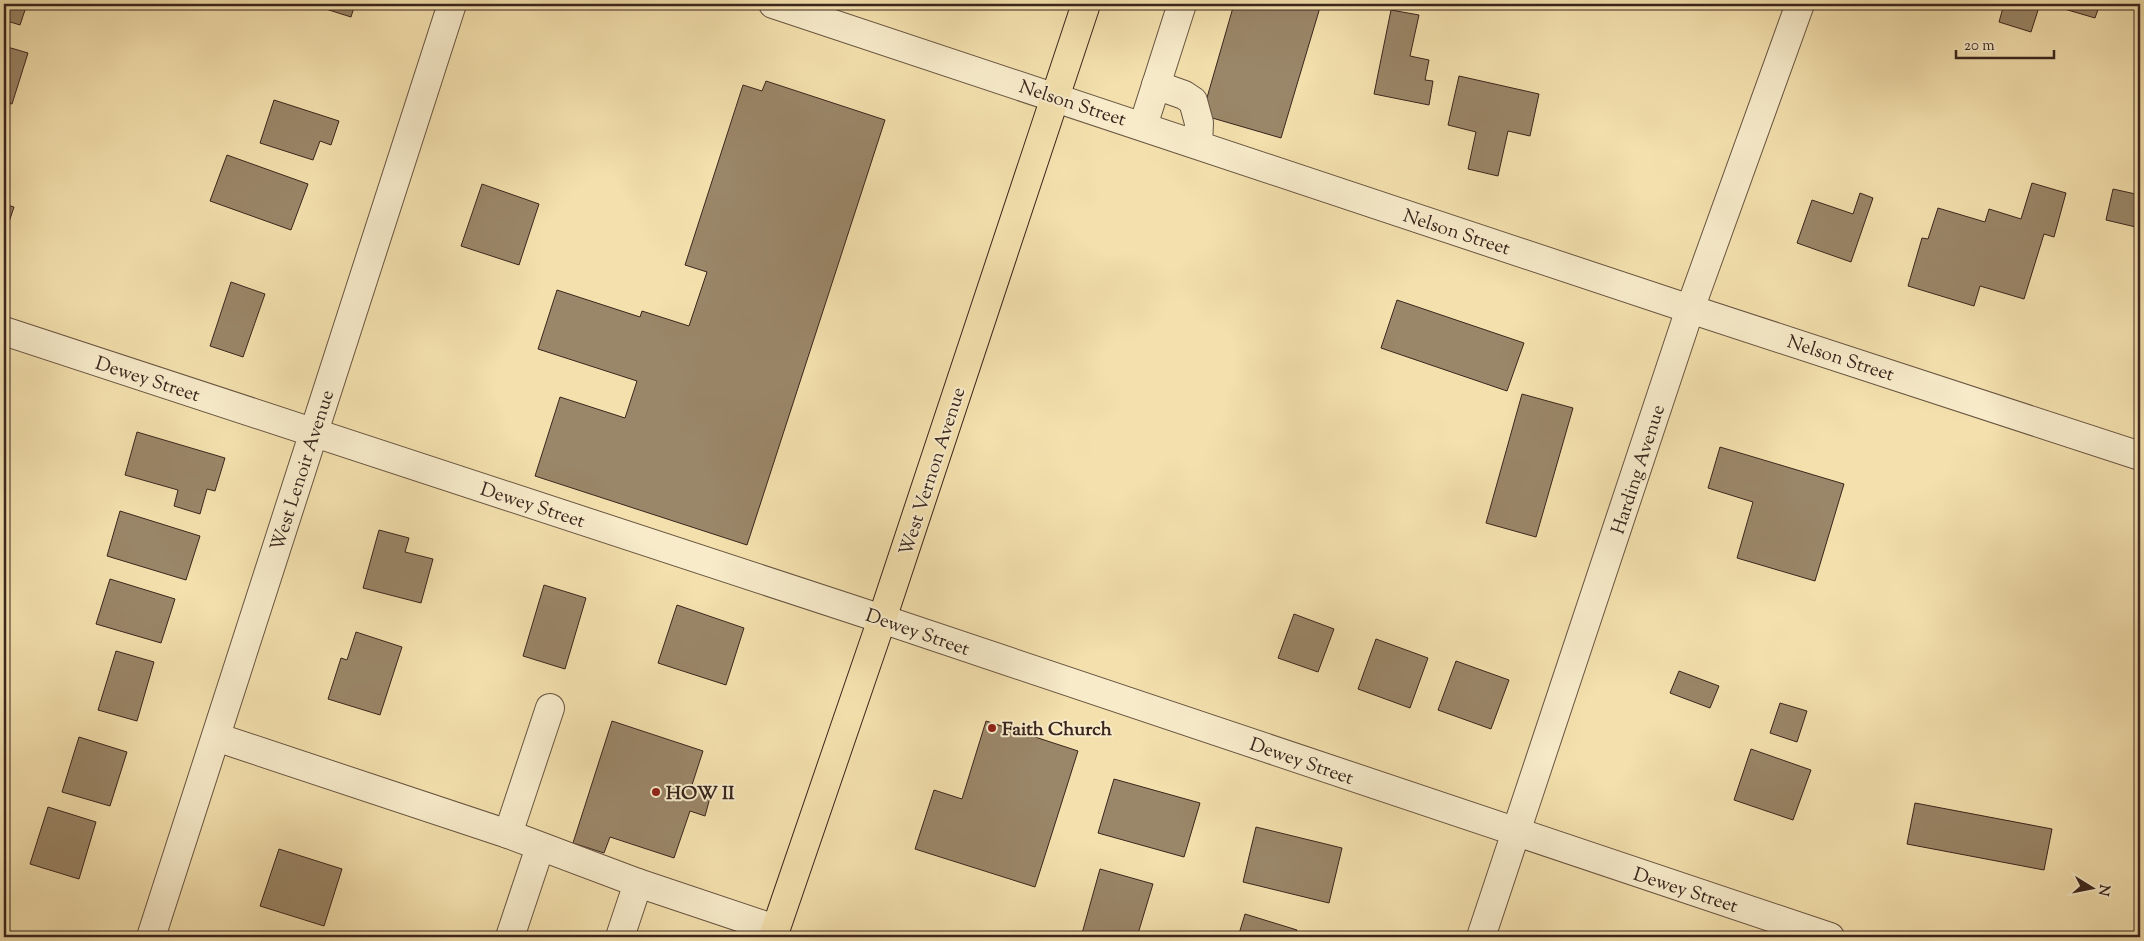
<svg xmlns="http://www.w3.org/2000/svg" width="2144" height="941" font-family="'Sorts Mill Goudy',serif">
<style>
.building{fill:#9a8668;stroke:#3a251d}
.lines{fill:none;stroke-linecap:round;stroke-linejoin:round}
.minor-casing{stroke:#685441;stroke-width:30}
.major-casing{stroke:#3a251d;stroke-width:30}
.minor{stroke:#f7ebca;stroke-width:28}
.major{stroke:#f3e0ad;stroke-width:28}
.poi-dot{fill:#8f2418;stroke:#f7ebca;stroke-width:2}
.labels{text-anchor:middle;stroke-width:4;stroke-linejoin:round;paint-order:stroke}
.street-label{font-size:19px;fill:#3a251d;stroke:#f7ebca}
.poi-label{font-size:19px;font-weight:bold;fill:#3a251d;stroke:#f7ebca;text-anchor:start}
</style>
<rect width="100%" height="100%" fill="#f3e0ad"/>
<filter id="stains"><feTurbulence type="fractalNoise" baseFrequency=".004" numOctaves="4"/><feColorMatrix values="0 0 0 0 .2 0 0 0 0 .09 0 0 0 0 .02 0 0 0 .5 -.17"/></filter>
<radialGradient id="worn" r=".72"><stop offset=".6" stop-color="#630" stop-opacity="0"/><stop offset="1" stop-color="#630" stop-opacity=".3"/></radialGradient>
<g class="building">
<path d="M4 4H27L20 25 4 20Z"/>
<path d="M310 4H355L351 17Z"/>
<path d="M1234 4H1321L1281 138 1202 115Z"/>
<path d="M2004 4H2040L2031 32 1999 22Z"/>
<path d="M2063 4H2100L2095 18 2061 8Z"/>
<path d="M1391 10 1419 15 1410 56 1429 60 1425 80 1433 81 1429 105 1374 94Z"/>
<path d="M4 46 28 53 12 104 4 102Z"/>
<path d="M1459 76 1539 94 1530 136 1508 131 1498 176 1468 169 1476 132 1448 125Z"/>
<path d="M766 81 885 120 747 545 535 476 560 397 625 418 637 381 538 349 557 290 640 317 642 311 689 326 707 272 685 265 743 85 762 91Z"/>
<path d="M274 100 339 121 331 145 320 141 313 160 260 143Z"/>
<path d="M227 155 308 184 291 230 210 201Z"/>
<path d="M2032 183 2066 193 2054 237 2044 234 2024 299 1980 286 1974 306 1908 286 1922 238 1928 239 1938 208 1985 222 1989 209 2021 219Z"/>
<path d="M482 184 539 204 519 265 461 246Z"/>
<path d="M2113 189 2140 195V228L2106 220Z"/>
<path d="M1860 193 1873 198 1851 262 1797 243 1812 200 1853 214Z"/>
<path d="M4 204 14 207 4 237Z"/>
<path d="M231 282 265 294 243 357 210 346Z"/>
<path d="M1397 300 1524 343 1507 391 1381 348Z"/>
<path d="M2140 327V349L2135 348Z"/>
<path d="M1522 394 1573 408 1536 537 1486 523Z"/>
<path d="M137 432 225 458 215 491 207 489 200 514 174 506 178 490 125 475Z"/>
<path d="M1720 447 1844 484 1815 581 1737 558 1753 502 1708 488Z"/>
<path d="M120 511 200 536 186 580 107 556Z"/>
<path d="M379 530 409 538 405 552 433 559 421 603 363 588Z"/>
<path d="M110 579 175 599 161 643 96 624Z"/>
<path d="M544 585 586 598 565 669 523 656Z"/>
<path d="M677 605 744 628 726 685 658 663Z"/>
<path d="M1294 614 1334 629 1318 672 1278 658Z"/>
<path d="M356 632 402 647 380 715 328 699 341 658 347 660Z"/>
<path d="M1376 639 1428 658 1410 708 1358 689Z"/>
<path d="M116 651 154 662 137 721 98 710Z"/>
<path d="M1456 661 1509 680 1491 729 1438 710Z"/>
<path d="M1679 671 1719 686 1710 708 1670 693Z"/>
<path d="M1780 703 1807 711 1797 742 1770 733Z"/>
<path d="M612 721 703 751 691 788 711 794 705 816 690 811 674 858 610 837 604 853 573 843Z"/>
<path d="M986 721 1078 751 1035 887 915 849 934 790 962 799Z"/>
<path d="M79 737 127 752 110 806 62 792Z"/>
<path d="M1751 749 1811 770 1793 820 1734 800Z"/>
<path d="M1114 779 1200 803 1184 857 1098 833Z"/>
<path d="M1915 803 2052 829 2044 870 1907 844Z"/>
<path d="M48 807 96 822 79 879 30 864Z"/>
<path d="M1256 827 1342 848 1329 903 1243 882Z"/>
<path d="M279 849 342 869 324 926 260 906Z"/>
<path d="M1100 869 1153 884 1137 937H1081Z"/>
<path d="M1245 914 1297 930 1295 937H1238Z"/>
</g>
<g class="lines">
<g class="minor-casing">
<g id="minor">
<path d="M773 4 1690 309 2140 456"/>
<path d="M1156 85 1184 95 1193 101 1199 123 1198 144"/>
<path d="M1143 126 1182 4"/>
<path d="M4 331 882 619 1830 937"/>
<path d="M216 737 508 834 638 883 775 929"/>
<path d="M508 834 550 708"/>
<path d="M151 937 452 4"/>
<path d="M510 937 540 847"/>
<path d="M620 937 638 883"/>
<path d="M1481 937 1690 309 1800 4"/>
</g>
</g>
<g class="major-casing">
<path id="major" d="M773 937 882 619 1086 4"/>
</g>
<use href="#minor" class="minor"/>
<use href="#major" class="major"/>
</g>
<g class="poi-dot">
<circle cx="992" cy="728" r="5"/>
<circle cx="656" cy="792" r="5"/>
</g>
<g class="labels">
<g class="street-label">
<text transform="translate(1073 102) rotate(18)" y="7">Nelson Street</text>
<text transform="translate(1457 231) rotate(18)" y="7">Nelson Street</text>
<text transform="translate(1841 357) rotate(18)" y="7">Nelson Street</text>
<text transform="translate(148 378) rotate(18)" y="7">Dewey Street</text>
<text transform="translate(1637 469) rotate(-72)" y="7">Harding Avenue</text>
<text transform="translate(301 470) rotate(-72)" y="7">West Lenoir Avenue</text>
<text transform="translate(931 471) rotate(-72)" y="7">West Vernon Avenue</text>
<text transform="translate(533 504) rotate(18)" y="7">Dewey Street</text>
<text transform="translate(918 631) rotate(19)" y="7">Dewey Street</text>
<text transform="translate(1302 760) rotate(19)" y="7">Dewey Street</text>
<text transform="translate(1686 889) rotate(18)" y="7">Dewey Street</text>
</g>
<g class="poi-label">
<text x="1002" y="735">Faith Church</text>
<text x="666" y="799">HOW II</text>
</g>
</g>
<rect width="2144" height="941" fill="none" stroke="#f3e0ad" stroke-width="20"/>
<rect x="5" y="5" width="2134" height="931" fill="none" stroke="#3a251d" stroke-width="2.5"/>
<rect x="10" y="10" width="2124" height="921" fill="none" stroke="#3a251d"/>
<g transform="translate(2092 888) rotate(100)" stroke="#f7ebca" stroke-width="4" paint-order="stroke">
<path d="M0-4L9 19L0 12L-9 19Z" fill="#3a251d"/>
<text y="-8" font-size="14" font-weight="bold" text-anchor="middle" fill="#3a251d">N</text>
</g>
<path d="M1956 50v8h98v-8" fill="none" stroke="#3a251d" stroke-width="2.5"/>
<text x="1964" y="50" font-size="15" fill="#3a251d" stroke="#f7ebca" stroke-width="4" paint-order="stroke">20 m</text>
<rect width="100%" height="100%" filter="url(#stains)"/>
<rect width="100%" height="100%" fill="url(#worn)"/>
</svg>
